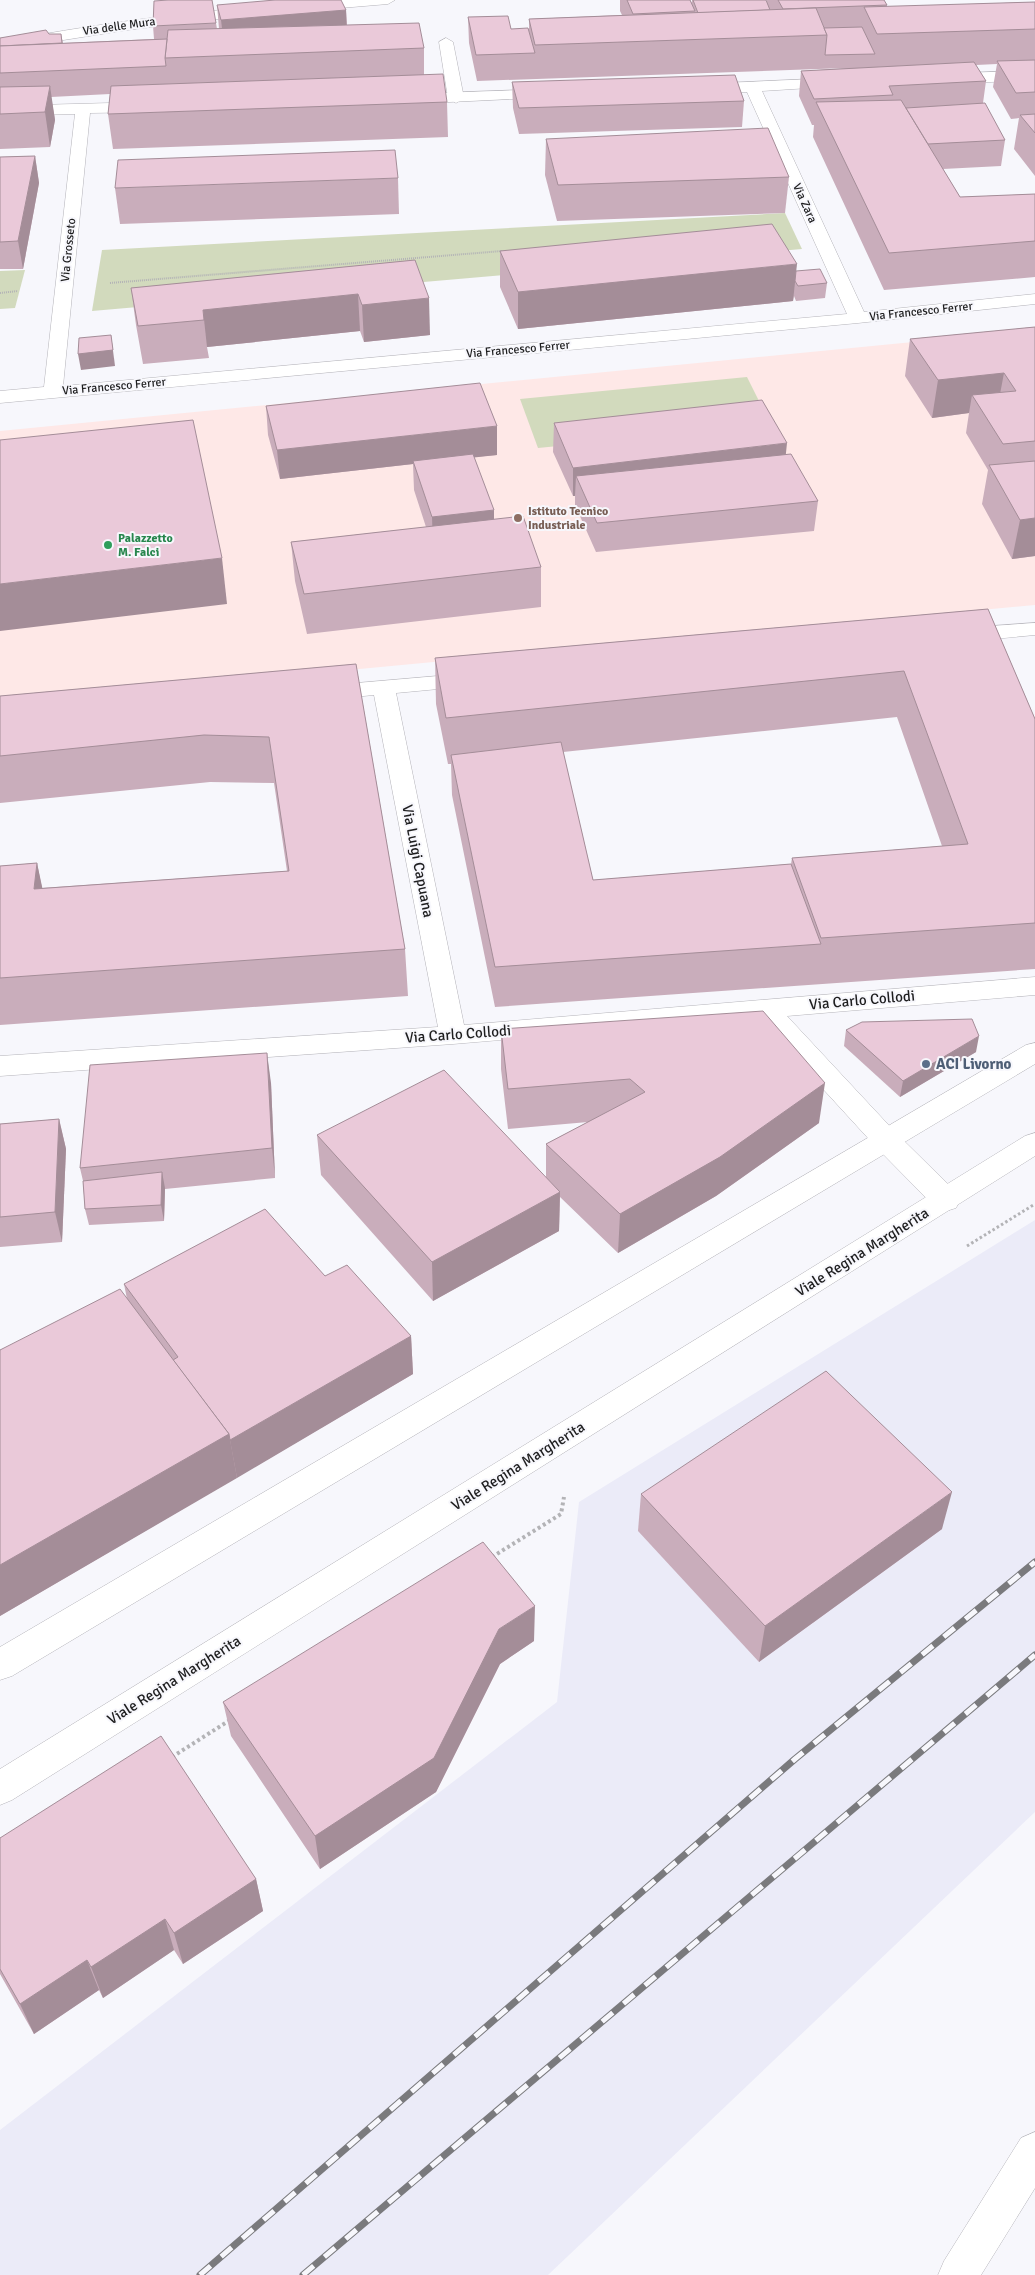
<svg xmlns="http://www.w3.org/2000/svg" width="1035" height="2275" font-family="Signika,sans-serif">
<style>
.built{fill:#ebebf8}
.education{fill:#fee8e7}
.green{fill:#d2dabd}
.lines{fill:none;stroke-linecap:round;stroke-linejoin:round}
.lane-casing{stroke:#b4b3b9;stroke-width:1}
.street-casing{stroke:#b4b3b9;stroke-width:1}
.secondary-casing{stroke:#b4b3b9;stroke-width:1}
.path-far2{stroke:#b3b3b6;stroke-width:2;stroke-dasharray:1 1;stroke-linecap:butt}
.path-far1{stroke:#b3b3b6;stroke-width:3;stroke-dasharray:2.5 2.5;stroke-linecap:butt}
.path{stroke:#b3b3b6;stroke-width:4;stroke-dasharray:3 3;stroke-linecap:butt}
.lane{fill:#fff;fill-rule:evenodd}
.street{fill:#fff;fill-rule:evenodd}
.secondary{fill:#fff;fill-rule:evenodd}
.rail-casing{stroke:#7a7a7d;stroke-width:7}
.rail{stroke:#f7f7fc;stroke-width:5;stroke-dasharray:14;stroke-linecap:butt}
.wall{fill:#c9adbb;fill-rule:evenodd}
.shaded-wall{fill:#a48d98}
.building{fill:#eac9d9;stroke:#a48d98}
.education-dot{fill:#8d6e63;stroke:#f7f7fc;stroke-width:2}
.leisure-dot{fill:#2e9e5b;stroke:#f7f7fc;stroke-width:2}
.service-dot{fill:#5c6f8a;stroke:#f7f7fc;stroke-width:2}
.labels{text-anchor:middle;stroke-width:4;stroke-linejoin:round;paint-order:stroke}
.far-street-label{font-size:12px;fill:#1e1e1f;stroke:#f7f7fc}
.far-education-label{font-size:12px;font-weight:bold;fill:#785e54;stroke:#f7f7fc;text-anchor:start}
.far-leisure-label{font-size:12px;font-weight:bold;fill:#27864d;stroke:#f7f7fc;text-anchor:start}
.street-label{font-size:15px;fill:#1e1e1f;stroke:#f7f7fc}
.service-label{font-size:15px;font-weight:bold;fill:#4e5e75;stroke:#f7f7fc;text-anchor:start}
</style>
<rect width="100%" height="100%" fill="#f7f7fc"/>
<path class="built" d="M1035 1220V1812L548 2275H0V2130L557 1702 579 1502Z"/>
<path class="education" d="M1035 330V605L0 703V431Z"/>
<g class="green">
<path d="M785 213 802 249 92 311 102 250Z"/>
<path d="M25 270 15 308 0 309V271Z"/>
<path d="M747 377 771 425 538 448 520 399Z"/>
</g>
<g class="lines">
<g class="lane-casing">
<g id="lane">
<path d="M446 38 453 42 464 98 456 103 448 98 439 42Z"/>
<path d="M1035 2132V2188L981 2275H938L944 2261 1021 2138Z"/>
</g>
</g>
<g class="street-casing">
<g id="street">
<path d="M337 0H395L388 4 305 11 298 7 305 3Z"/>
<path d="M255 7 262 11 260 14 127 30 0 50V42C85 26 169 14 255 7Z"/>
<path d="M1035 70V80L947 84 939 79 947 74Z"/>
<path d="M836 78 844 83 841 86 762 91 864 312 1035 294V304L858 323 0 403V391L44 387 75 114 0 116V106L147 102 155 107 147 112 90 113 63 386 847 314 747 92 702 94 694 89 702 84Z"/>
<path d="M549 89 554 91 557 94 554 97 409 104 401 99 409 94Z"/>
<path d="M1035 623V635L962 642 954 640 951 635 954 630 962 628Z"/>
<path d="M473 673 481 675 484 680 481 685 396 693 464 1025 1035 977V995L787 1016 897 1134 956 1192 960 1200 956 1208 946 1211 936 1208 877 1148 758 1018 453 1044 0 1076V1056L438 1027 374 695 322 700 314 698 311 693 314 688 322 686Z"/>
</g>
</g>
<g class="secondary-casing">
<g id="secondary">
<path d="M1035 1043V1064L12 1676 0 1680V1647L1026 1045Z"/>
<path d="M1035 1133V1156L12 1800 0 1805V1769L1025 1136Z"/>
</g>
</g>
<g class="path-far2">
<path d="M110 283 502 251"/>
<path d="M0 293 18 291"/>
</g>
<path class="path-far1" d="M967 1246 1035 1204"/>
<g class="path">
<path d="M492 1557 561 1514 564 1497"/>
<path d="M172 1757 230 1720"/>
</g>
<use href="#lane" class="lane"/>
<use href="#street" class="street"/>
<use href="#secondary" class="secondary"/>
<g class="rail-casing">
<g id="rail">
<path d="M200 2275 795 1759 1035 1562"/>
<path d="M303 2275 1035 1655"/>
</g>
</g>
<use href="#rail" class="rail"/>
</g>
<g class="wall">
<path d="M620 0H690L692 3V0H766L767 2V0H884L887 5V7L1035 2V176L1014 149 1019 118 1011 119 993 87 997 64 976 65 986 81 983 103 1005 140 1001 166 943 169 960 197 1035 194V277L884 290 813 137 814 125H812L799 96 801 71 846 68 477 81 469 43 468 17 511 29H529V19L622 15 620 11Z"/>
<path d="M217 5 346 10 347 25 424 48V75L447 102 448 137 113 149 108 114 110 94 51 97 55 120 50 147 0 149V38L61 34 63 43 154 39 153 26 216 23 217 29H219Z"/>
<path d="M512 82 744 101 742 127 519 134 513 108Z"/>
<path d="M546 139 789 177 785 213 557 221 545 175Z"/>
<path d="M35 156 39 183 23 269H0V157Z"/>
<path d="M398 178 399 214 120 224 115 188Z"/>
<path d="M500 251 796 271 827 283 825 298 796 301 794 296 793 301 518 329 500 287Z"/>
<path d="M415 260 430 335 364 342 360 331 207 347 209 358 143 364 136 325 131 288Z"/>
<path d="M1035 327V556L1012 559 982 504 988 470 966 433 969 413 932 418 905 376 910 339Z"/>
<path d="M266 406 497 455 474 457 494 519 541 567V607L307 634 295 581 291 542 426 527 414 490 413 464 280 479 268 435Z"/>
<path d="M554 423 786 454 818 501 814 531 596 552 575 505V496H573L553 452Z"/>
<path d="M988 609 1035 719V969L495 1007 452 795 451 764H448L436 704 435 658ZM897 717 942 846 792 858 791 864 593 880 563 752Z"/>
<path d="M356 664 405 949 408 996 0 1025V866L37 863 42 888 287 871 274 783 210 782 0 803V696Z"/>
<path d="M501 1029 819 1123 716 1196 618 1253 560 1197 559 1231 433 1301 321 1175 317 1135 546 1177V1144L588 1122 508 1129 501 1069Z"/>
<path d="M846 1030 976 1052 900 1097 844 1046Z"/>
<path d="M271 1083 275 1178 165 1189 164 1221 89 1225 85 1209 83 1181 80 1168Z"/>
<path d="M59 1119 66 1149 62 1242 0 1247V1124Z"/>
<path d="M325 1276 411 1336 413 1374 0 1616V1350L127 1299 124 1284Z"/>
<path d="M641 1494 942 1529 759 1662 638 1531Z"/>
<path d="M534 1641 500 1664 436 1792 320 1869 231 1736 223 1702Z"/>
<path d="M0 1838 256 1879 263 1911 183 1964 174 1950 103 1998 99 1990 34 2034 0 1974Z"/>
</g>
<g class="shaded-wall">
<path d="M346 10 347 35 224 45 221 20Z"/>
<path d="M50 86 55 120 50 147 45 112Z"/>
<path d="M35 156 39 183 23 269 18 241Z"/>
<path d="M797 264 793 301 518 329V292Z"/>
<path d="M358 294 360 331 207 347 203 310Z"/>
<path d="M429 298 430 335 364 342 362 305Z"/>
<path d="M111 335 115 366 81 370 78 354Z"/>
<path d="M1004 373 997 410 972 395 969 413 932 418 938 380Z"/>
<path d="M497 426V455L414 464 413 461V464L280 479 277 450Z"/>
<path d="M787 443 784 472 576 476 575 496H573V468Z"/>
<path d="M494 510V539L433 546 432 517Z"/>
<path d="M1035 518V556L1012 559 1020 520Z"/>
<path d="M222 558 227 604 0 631V584Z"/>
<path d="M37 863 47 910 34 889Z"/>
<path d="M979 1036 976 1052 900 1097 903 1081Z"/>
<path d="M267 1053 271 1083 275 1178 272 1148Z"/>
<path d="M825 1083 819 1123 716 1196 618 1253 620 1214Z"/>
<path d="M59 1119 66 1149 62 1242 55 1212Z"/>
<path d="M162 1172 165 1188 164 1221 161 1205Z"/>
<path d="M560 1192 559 1231 433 1301 432 1262Z"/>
<path d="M411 1336 413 1374 237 1478 230 1440Z"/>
<path d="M229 1434 237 1478 0 1616V1565Z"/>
<path d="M952 1492 942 1529 759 1662 765 1626Z"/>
<path d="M535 1606 534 1641 500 1664 436 1792 320 1869 315 1836 499 1629Z"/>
<path d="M256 1879 263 1911 183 1964 174 1933Z"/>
<path d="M165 1919 174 1950 103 1998 91 1967Z"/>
<path d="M87 1960 99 1990 34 2034 20 2004Z"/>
</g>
<g class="building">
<path d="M168 0H212L216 23 153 26 154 1Z"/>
<path d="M275 0H341L346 10 221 20 217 5Z"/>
<path d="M627 0H690L695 11 633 14Z"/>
<path d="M693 0H766L770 10 698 13Z"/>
<path d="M778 0H884L887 5 783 9Z"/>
<path d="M1035 2V29L877 34 864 7Z"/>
<path d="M816 8 827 35 535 45 529 19Z"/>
<path d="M508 16 511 29 528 28 535 53 476 55 468 17Z"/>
<path d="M419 23 424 48 165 58 168 30Z"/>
<path d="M862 27 875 54 825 55 827 35 824 28Z"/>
<path d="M46 30 49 34H61L62 43 0 46V38Z"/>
<path d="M167 39 165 58 166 66 0 73V46Z"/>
<path d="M1035 60V92L1016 93 997 61Z"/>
<path d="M974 62 986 81 889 86 893 95 814 99 801 71Z"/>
<path d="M443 74 447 102 108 114 111 86Z"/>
<path d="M735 75 744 101 519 108 512 82Z"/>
<path d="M50 86 45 112 0 114V87Z"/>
<path d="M901 100 960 197 1035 194V241L889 253 816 102Z"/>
<path d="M985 103 1005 140 928 144 906 108Z"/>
<path d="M1035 114V133L1020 115Z"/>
<path d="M768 128 789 177 558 185 546 139Z"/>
<path d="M395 150 398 178 115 188 118 160Z"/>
<path d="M35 156 18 241 0 242V157Z"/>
<path d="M772 224 797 264 518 292 500 251Z"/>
<path d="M415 260 429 298 362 305 358 294 203 310 204 320 138 326 131 288Z"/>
<path d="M820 269 827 283 798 286 795 281 796 271Z"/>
<path d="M1035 327V441L1003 444 972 395 1016 391 1004 373 938 380 910 339Z"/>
<path d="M111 335 113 350 78 354 79 338Z"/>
<path d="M480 383 497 426 277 450 266 406Z"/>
<path d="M762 400 787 443 573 468 554 423Z"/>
<path d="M193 420 222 558 0 584V440Z"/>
<path d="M473 454 494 510 432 517 413 461Z"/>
<path d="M791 454 818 501 597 523 576 476Z"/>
<path d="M1035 461V518L1020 520 989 465Z"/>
<path d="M523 516 541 567 304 594 291 542Z"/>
<path d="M988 609 1035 719V923L821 938 792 858 968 844 904 671 446 718 435 658Z"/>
<path d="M356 664 405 949 0 978V866L37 863 34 889 289 871 269 737 204 735 0 756V696Z"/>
<path d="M561 742 593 880 791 864 821 944 495 967 451 755Z"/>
<path d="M763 1011 825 1083 720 1157 620 1214 546 1144 645 1092 630 1079 508 1089 501 1029Z"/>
<path d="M972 1019 979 1036 903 1081 846 1030 862 1022Z"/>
<path d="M267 1053 272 1148 80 1168 90 1065Z"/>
<path d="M444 1070 560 1192 432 1262 317 1135Z"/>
<path d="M59 1119 55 1212 0 1217V1124Z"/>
<path d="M162 1172 161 1205 85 1209 83 1181Z"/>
<path d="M265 1209 325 1276 347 1265 411 1336 230 1440 229 1434 173 1360 178 1357 124 1284Z"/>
<path d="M120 1289 229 1434 0 1565V1350Z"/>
<path d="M826 1371 952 1492 765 1626 641 1494Z"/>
<path d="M483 1542 535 1606 499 1629 434 1758 315 1836 223 1702Z"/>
<path d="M161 1736 256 1879 174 1933 165 1919 91 1967 87 1960 20 2004 0 1969V1838Z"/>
</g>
<circle class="education-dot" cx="518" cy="518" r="5"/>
<circle class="leisure-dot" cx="108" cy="545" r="5"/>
<circle class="service-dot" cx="926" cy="1064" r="5"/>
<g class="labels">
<g class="far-street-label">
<text transform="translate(119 26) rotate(-8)" y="4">Via delle Mura</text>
<text transform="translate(805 203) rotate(66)" y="4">Via Zara</text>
<text transform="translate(68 250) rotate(-84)" y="4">Via Grosseto</text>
<text transform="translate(921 311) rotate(-6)" y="4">Via Francesco Ferrer</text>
<text transform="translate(518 349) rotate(-5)" y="4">Via Francesco Ferrer</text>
<text transform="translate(114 386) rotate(-5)" y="4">Via Francesco Ferrer</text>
</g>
<g class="far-education-label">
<text x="528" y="515">Istituto Tecnico<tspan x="528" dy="14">Industriale</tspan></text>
</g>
<g class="far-leisure-label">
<text x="118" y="542">Palazzetto<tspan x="118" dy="14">M. Falci</tspan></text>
</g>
<g class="street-label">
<text transform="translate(418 861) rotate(79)" y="5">Via Luigi Capuana</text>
<text transform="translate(862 1000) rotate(-5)" y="5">Via Carlo Collodi</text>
<text transform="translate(458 1034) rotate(-4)" y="5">Via Carlo Collodi</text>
<text transform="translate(862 1252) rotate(-32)" y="5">Viale Regina Margherita</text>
<text transform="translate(518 1466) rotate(-32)" y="5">Viale Regina Margherita</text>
<text transform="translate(174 1680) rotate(-32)" y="5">Viale Regina Margherita</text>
</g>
<g class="service-label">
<text x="936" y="1069">ACI Livorno</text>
</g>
</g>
</svg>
